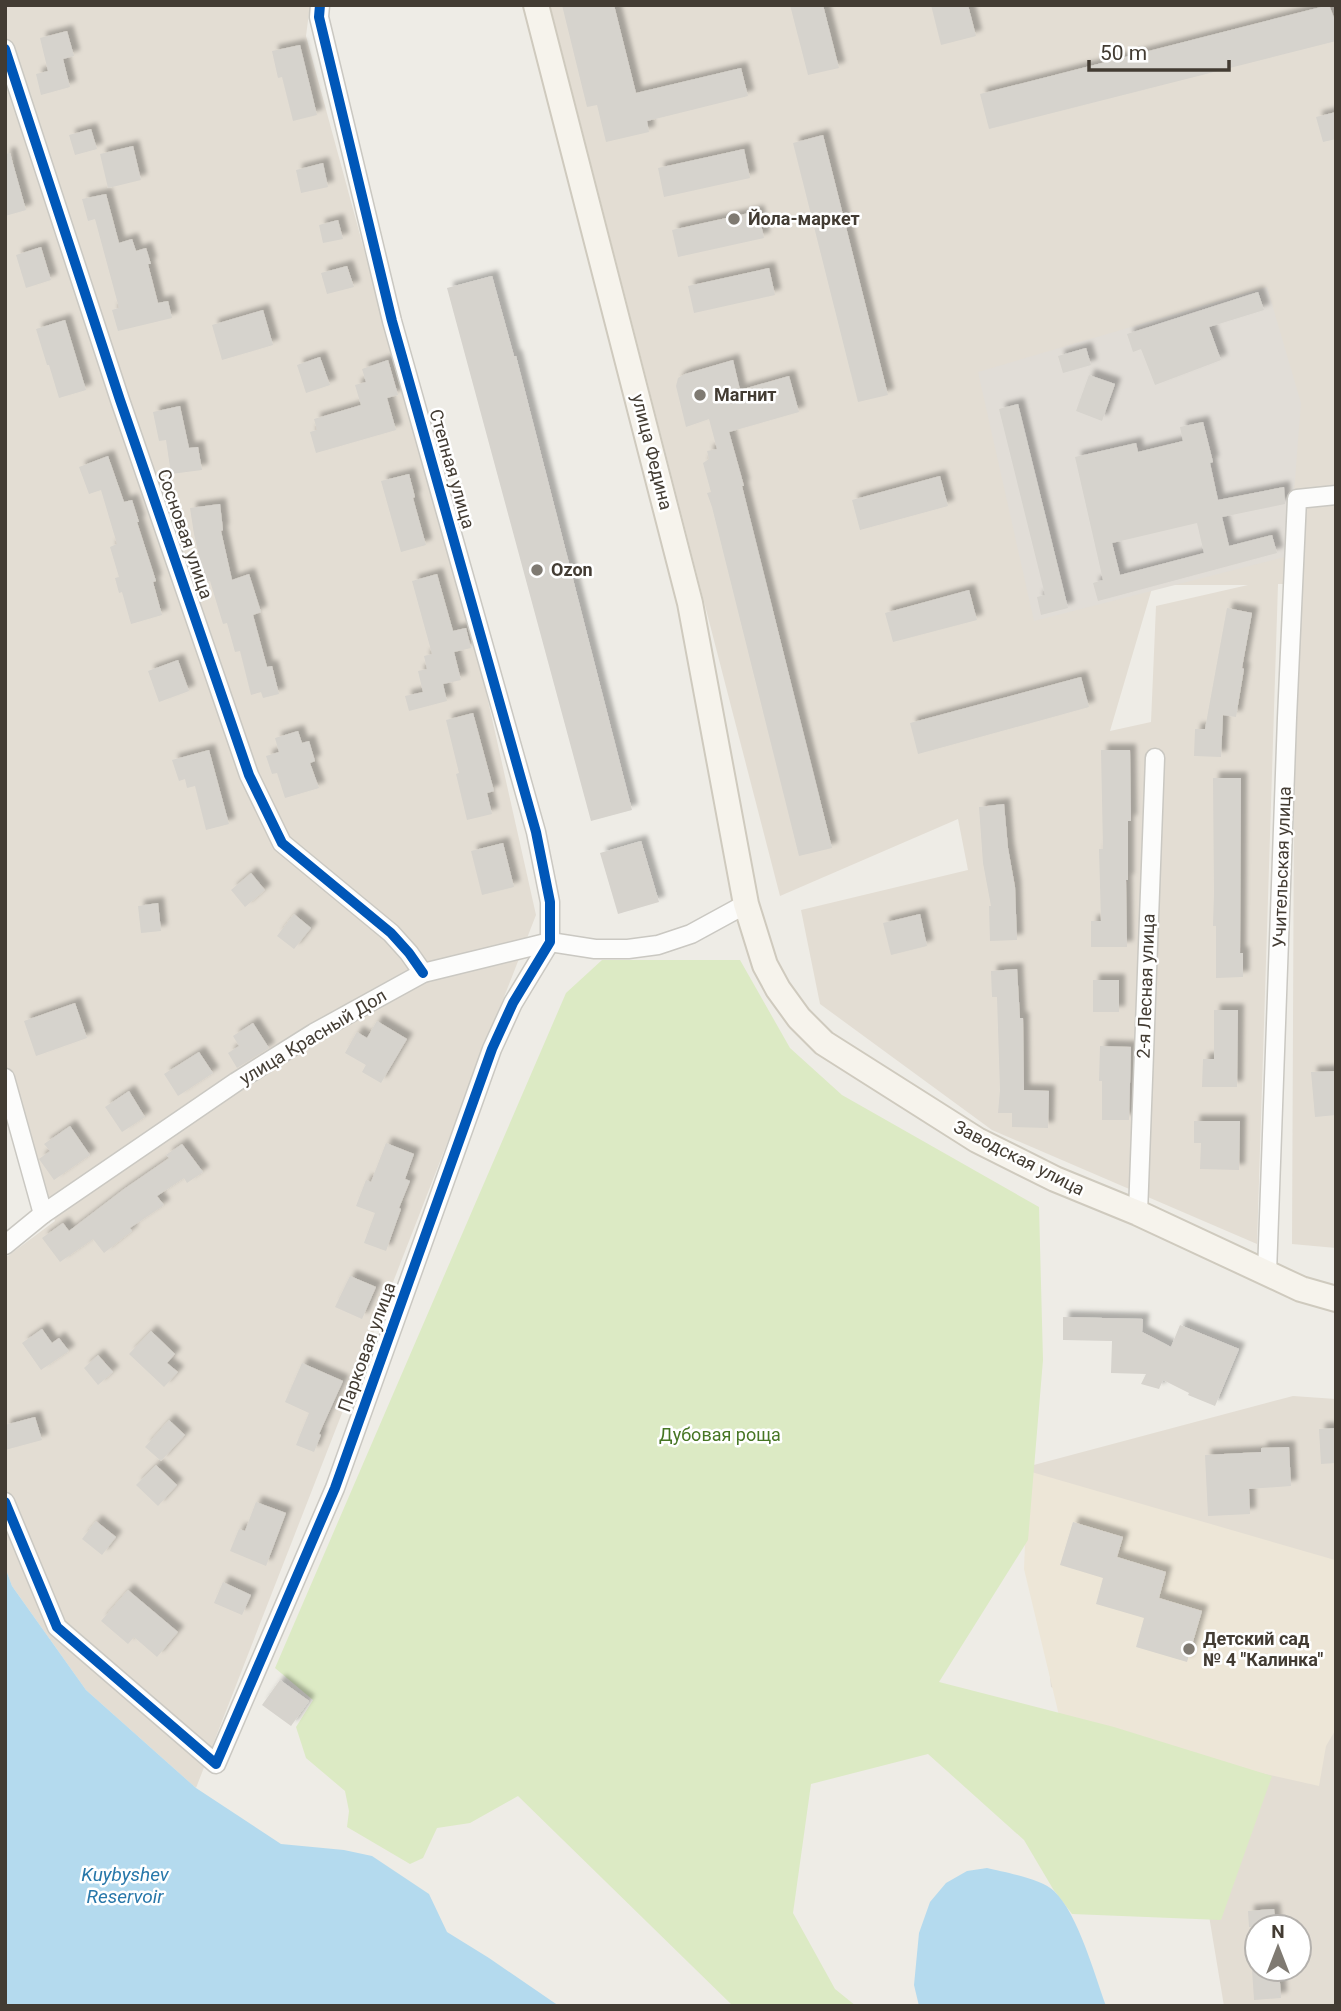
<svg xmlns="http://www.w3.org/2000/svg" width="1341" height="2011" font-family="Roboto,sans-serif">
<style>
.residential{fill:#e3ddd3;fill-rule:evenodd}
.industrial{fill:#e1ddd7}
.education{fill:#ede6d7}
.green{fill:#dceac4}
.water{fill:#b4daee}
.building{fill:#d6d3cd;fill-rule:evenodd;filter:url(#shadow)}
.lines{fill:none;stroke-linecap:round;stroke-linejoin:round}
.street-casing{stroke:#cac8c2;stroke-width:21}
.secondary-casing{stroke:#cfcabe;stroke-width:28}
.street{stroke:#fcfcfb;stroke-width:18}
.secondary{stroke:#f6f3ec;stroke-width:24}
.cycleway-casing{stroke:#fff;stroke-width:15}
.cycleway{stroke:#0057b8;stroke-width:10}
.poi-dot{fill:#7f7a72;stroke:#fff;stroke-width:2.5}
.labels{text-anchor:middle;stroke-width:5;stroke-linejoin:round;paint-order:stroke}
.poi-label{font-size:18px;font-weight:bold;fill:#433c33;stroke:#fff;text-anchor:start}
.street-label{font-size:18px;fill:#433c33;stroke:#fff}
.park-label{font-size:18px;fill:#477624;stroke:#fff}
.water-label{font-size:19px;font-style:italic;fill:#2878aa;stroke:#fff}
</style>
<defs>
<filter id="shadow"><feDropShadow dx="6" dy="-6" stdDeviation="2" flood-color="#0004"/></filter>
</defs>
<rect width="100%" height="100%" fill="#eeece6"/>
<g class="residential">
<path d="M5 5H310L306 36 419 452 480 665 536 915 196 1788 86 1690 12 1586 5 1567V1258L55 1221 5 1068Z"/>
<path d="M550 5H1336V1248L1292 1244 1295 584H1278L1257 1244 992 1130 820 1004 801 910 968 870 958 819 780 896ZM1153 585H1248L1156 606 1151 722 1110 731Z"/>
<path d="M1293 1396 1336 1399V2006H1224L1181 1747 1051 1687 1030 1466ZM1257 1927H1299V1969H1257Z"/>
</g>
<path class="industrial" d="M1267 287 1301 403 1289 556 1034 621 978 372Z"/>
<path class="education" d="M1028 1471 1335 1560 1336 1729 1326 1746 1319 1786 1062 1728 1024 1569Z"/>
<path class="green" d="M602 960H740L790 1048 842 1095 1039 1207 1043 1360 1028 1540 939 1682 1114 1727 1272 1776 1221 1920 1072 1914 1053 1889 1024 1840 928 1754 811 1784 793 1913 835 1989 856 2006H733L518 1796 470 1823 437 1828 423 1858 410 1864 347 1827 349 1811 345 1791 306 1758 296 1727 313 1700 275 1668 566 993Z"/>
<g class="water">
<path d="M5 1567 12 1586 86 1690 196 1788 281 1844 344 1850 372 1856 429 1894 447 1932 489 1958 559 2006H5Z"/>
<path d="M987 1868C1004 1872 1042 1879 1054 1891 1078 1914 1094 1973 1106 2006H919L914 1985 919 1933 930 1902 946 1883 967 1871Z"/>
</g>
<g class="building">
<path d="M562 5H614L636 93 741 68 748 96 647 121 649 132 606 142 597 105 587 107Z"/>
<path d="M790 5H823L839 68 808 75Z"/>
<path d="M931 5H968L976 36 941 45Z"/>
<path d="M1329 5 1336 23V41L989 129 980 94Z"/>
<path d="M67 31 74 56 63 59 70 87 41 95 36 74 48 71 40 38Z"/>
<path d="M300 45 317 115 293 121 282 77 278 78 272 51Z"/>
<path d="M1336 112V139L1323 142 1316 117Z"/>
<path d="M91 129 97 149 75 155 69 135Z"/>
<path d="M823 135 888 395 858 402 793 143Z"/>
<path d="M133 146 141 180 108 188 100 154Z"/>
<path d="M744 149 750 178 664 197 658 168Z"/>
<path d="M10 153 26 210 5 216V154Z"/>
<path d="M323 163 328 187 301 193 296 170Z"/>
<path d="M106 194 119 243 132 239 136 251 146 248 151 264H148L158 303 168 301 172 318 118 331 112 310 119 308 95 219 88 221 82 199Z"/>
<path d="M758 211 764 238 678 257 672 230Z"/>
<path d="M338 220 343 239 323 243 319 225Z"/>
<path d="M41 247 51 280 26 288 16 255Z"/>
<path d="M347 266 354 287 327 294 321 273Z"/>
<path d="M769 268 775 295 694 313 688 286Z"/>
<path d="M492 276 514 356H516L632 810 591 821 447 288Z"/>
<path d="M1258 292 1264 310 1209 327 1221 360 1155 385 1141 349 1133 352 1127 334Z"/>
<path d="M263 310 273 345 222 360 212 325Z"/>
<path d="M65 320 86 390 59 398 49 365H47L36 329Z"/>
<path d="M1086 348 1091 365 1063 373 1058 356Z"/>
<path d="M320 357 330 385 306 393 297 365Z"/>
<path d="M388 360 398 395 387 398 396 430 316 453 310 432 317 430 314 419 361 405 355 385 366 382 362 369Z"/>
<path d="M733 360 740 390 789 376 799 412 729 432 744 486H742L832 848 799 856 712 507 707 493 711 492 703 463 709 459 707 451 717 449 709 419 686 427 676 386 678 378 685 374Z"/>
<path d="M1089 375 1115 384 1102 421 1076 411Z"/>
<path d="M1018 404 1068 608 1041 615 1037 597 1045 595 999 409Z"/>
<path d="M180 406 189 448 198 447 202 470 171 474 166 440 159 441 153 412Z"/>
<path d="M1203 422 1213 462 1210 463 1218 500 1284 487 1285 504 1222 517 1229 546 1272 535 1277 553 1098 601 1093 583 1103 580 1075 457 1136 443 1138 452 1183 441 1180 427ZM1197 523 1204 553 1120 575 1112 543Z"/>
<path d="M108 456 124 502 132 500 139 522H137L156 581 153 582 162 615 131 624 122 592 119 593 115 578 119 577 110 547 117 544 101 490 89 494 79 467Z"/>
<path d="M409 474 415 497 413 498 426 545 401 552 381 481Z"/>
<path d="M940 476 948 506 860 530 852 500Z"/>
<path d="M220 504 223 530 221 531 232 580 249 574 261 612 253 615 267 667 272 666 279 694 263 698 261 692 251 695 240 651 235 652 227 623 223 624 210 581 205 582 194 534 190 508Z"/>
<path d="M437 574 453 631 466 628 471 648 454 652 461 680 443 684 447 701 409 711 405 696 423 692 418 671 427 669 424 656 432 654 412 581Z"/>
<path d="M969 590 977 620 893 642 885 613Z"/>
<path d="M1227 608 1252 613 1242 668 1244 669 1236 717 1223 715 1221 757 1194 756 1195 729H1205Z"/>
<path d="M178 660 189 691 159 702 148 671Z"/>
<path d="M1081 677 1089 707 918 754 910 723Z"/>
<path d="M473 713 494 791 487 793 492 814 467 820 456 774 459 773 446 720Z"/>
<path d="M298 731 302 743 309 741 315 761 310 763 319 788 285 798 277 773 272 774 266 756 279 752 275 738Z"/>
<path d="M209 750 229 824 206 830 195 786 187 788 185 779 179 781 172 760Z"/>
<path d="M1101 750H1130L1131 821H1128V880H1126L1127 947H1091V921H1101L1099 849H1103Z"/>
<path d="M1213 778H1241L1240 953H1243V977L1216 978V926H1213L1214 893Z"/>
<path d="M1004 804 1008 848 1015 887 1017 940 990 941 989 906H991L983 863 979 807Z"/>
<path d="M641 841 659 902 618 914 600 853Z"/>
<path d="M503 843 514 887 482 895 471 851Z"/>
<path d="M251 873 265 890 245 907 231 890Z"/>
<path d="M158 903 161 931 141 933 138 906Z"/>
<path d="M294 914 311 928 294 949 277 936Z"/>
<path d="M920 914 927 946 891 955 883 923Z"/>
<path d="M1017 969 1020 1018H1023L1024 1090 1049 1091 1048 1128 1012 1127V1113H998L1000 1090 997 997H992L991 971Z"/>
<rect x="1093" y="980" width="26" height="32"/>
<path d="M75 1003 87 1038 36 1056 24 1021Z"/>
<path d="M1214 1010H1238L1237 1087H1202L1203 1059H1214Z"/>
<path d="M377 1021 407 1039 381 1083 362 1072 366 1065 345 1053 357 1032 367 1038Z"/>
<path d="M253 1023 269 1048 237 1068 228 1053 239 1046 233 1036Z"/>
<path d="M1100 1046 1131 1047 1129 1120H1102V1081H1099Z"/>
<path d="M199 1052 213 1073 178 1096 164 1074Z"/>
<path d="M1336 1071V1115L1315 1117 1311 1072Z"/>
<path d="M129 1091 145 1117 122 1132 105 1107Z"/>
<path d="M1194 1121H1240L1239 1170 1200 1169 1201 1143H1194Z"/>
<path d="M70 1126 90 1155 54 1180 39 1159 50 1151 44 1144Z"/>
<path d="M386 1143 414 1154 405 1179 410 1181 399 1208 401 1209 386 1251 364 1243 375 1213 356 1206 366 1180 371 1182Z"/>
<path d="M182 1144 203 1172 187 1183 184 1178 157 1196 164 1205 130 1228 132 1231 104 1253 93 1239 60 1262 42 1238 63 1223 69 1231 124 1189 169 1158 166 1155Z"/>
<path d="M350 1276 376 1287 362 1319 335 1307Z"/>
<path d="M1063 1317 1143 1319 1142 1332 1171 1347 1180 1325 1239 1349 1215 1406 1188 1395 1189 1393 1163 1380 1159 1389 1141 1384 1146 1374 1111 1373 1112 1341 1063 1340Z"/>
<path d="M42 1329 52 1343 59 1338 69 1351 41 1370 22 1343Z"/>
<path d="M151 1331 175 1354 167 1363 178 1372 164 1387 129 1354Z"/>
<path d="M98 1355 113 1372 98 1385 84 1368Z"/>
<path d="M302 1363 343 1381 319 1434 321 1435 314 1452 296 1445 309 1413 285 1402Z"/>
<path d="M35 1417 42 1440 5 1450V1425Z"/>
<path d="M169 1420 185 1435 161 1461 145 1447Z"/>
<path d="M1336 1428V1463L1321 1464 1319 1429Z"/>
<path d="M1289 1447 1291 1486 1249 1489 1250 1514 1208 1516 1205 1455 1261 1452V1448Z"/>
<path d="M156 1465 177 1485 158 1506 136 1485Z"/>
<path d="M256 1502 286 1513 266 1566 230 1551 239 1529 245 1531Z"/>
<path d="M96 1521 116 1537 102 1555 82 1539Z"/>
<path d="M1073 1522 1123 1537 1117 1557 1166 1572 1159 1598 1202 1611 1187 1662 1136 1647 1144 1618 1096 1604 1103 1578 1060 1565Z"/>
<path d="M223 1582 251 1595 242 1615 214 1603Z"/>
<path d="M128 1590 178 1632 157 1657 134 1637 128 1644 101 1621Z"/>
<path d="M280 1680 309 1701 291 1726 262 1705Z"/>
<path d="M1274 1909 1276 1927H1249L1248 1911Z"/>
<path d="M1252 1969H1279L1281 1998 1254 2000Z"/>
</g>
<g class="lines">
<g class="street-casing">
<g id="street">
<path d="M5 49 120 400 249 775 282 843 391 933 409 953 423 973"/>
<path d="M5 1078 43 1214 236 1082 314 1033 423 973 550 942 595 949H628L658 945 691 934 746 904"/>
<path d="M1138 1213 1155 758"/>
<path d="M5 1245 43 1214"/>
<path d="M1267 1273 1287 718 1297 499 1336 495"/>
<path d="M5 1502 57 1627 216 1764 335 1488 492 1049 513 1003 550 942V902L536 832 392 321 319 17 320 5"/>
</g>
</g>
<g class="secondary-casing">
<path id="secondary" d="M536 5 690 603 746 904 765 965 778 989 799 1018 824 1043 977 1140 1055 1179 1138 1213 1301 1289 1336 1299"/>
</g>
<use href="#street" class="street"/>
<use href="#secondary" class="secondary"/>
<g class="cycleway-casing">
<g id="cycleway">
<path d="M5 49 120 400 249 775 282 843 391 933 409 953 423 973"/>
<path d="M5 1502 57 1627 216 1764 335 1488 492 1049 513 1003 550 942V902L536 832 392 321 319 17 320 5"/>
</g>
</g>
<use href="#cycleway" class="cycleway"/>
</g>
<g class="poi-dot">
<circle cx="734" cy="219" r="7"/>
<circle cx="700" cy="395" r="7"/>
<circle cx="537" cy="570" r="7"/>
<circle cx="1189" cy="1649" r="7"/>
</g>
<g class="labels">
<g class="poi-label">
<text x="748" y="225">Йола-маркет</text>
<text x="714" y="401">Магнит</text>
<text x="551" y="576">Ozon</text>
<text x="1203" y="1645">Детский сад<tspan x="1203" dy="21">№ 4 "Калинка"</tspan></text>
</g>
<g class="street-label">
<text transform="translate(652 452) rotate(76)" y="6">улица Федина</text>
<text transform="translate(452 469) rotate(74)" y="6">Степная улица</text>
<text transform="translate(185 534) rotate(71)" y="6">Сосновая улица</text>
<text transform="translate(1282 867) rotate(-88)" y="6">Учительская улица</text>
<text transform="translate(1146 986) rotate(-88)" y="6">2-я Лесная улица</text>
<text transform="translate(313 1037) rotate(-31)" y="6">улица Красный Дол</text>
<text transform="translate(1019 1158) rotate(27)" y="6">Заводская улица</text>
<text transform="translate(367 1347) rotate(-70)" y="6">Парковая улица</text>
</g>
<g class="park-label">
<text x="720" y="1441">Дубовая роща</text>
</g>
<g class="water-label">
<text x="125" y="1881">Kuybyshev<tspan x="125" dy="22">Reservoir</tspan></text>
</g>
</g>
<rect width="1341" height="2011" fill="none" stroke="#433c33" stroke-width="14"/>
<g transform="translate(1278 1948)"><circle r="33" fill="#ffffff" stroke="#b4b1ad" stroke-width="2"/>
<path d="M0-5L12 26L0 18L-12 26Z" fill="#7f7a72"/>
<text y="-10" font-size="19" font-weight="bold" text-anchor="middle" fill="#433c33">N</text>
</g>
<path d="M1089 60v10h140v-10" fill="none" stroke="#433c33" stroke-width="3.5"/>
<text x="1100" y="60" font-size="21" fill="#433c33" stroke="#ffffff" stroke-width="5" paint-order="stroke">50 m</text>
</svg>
